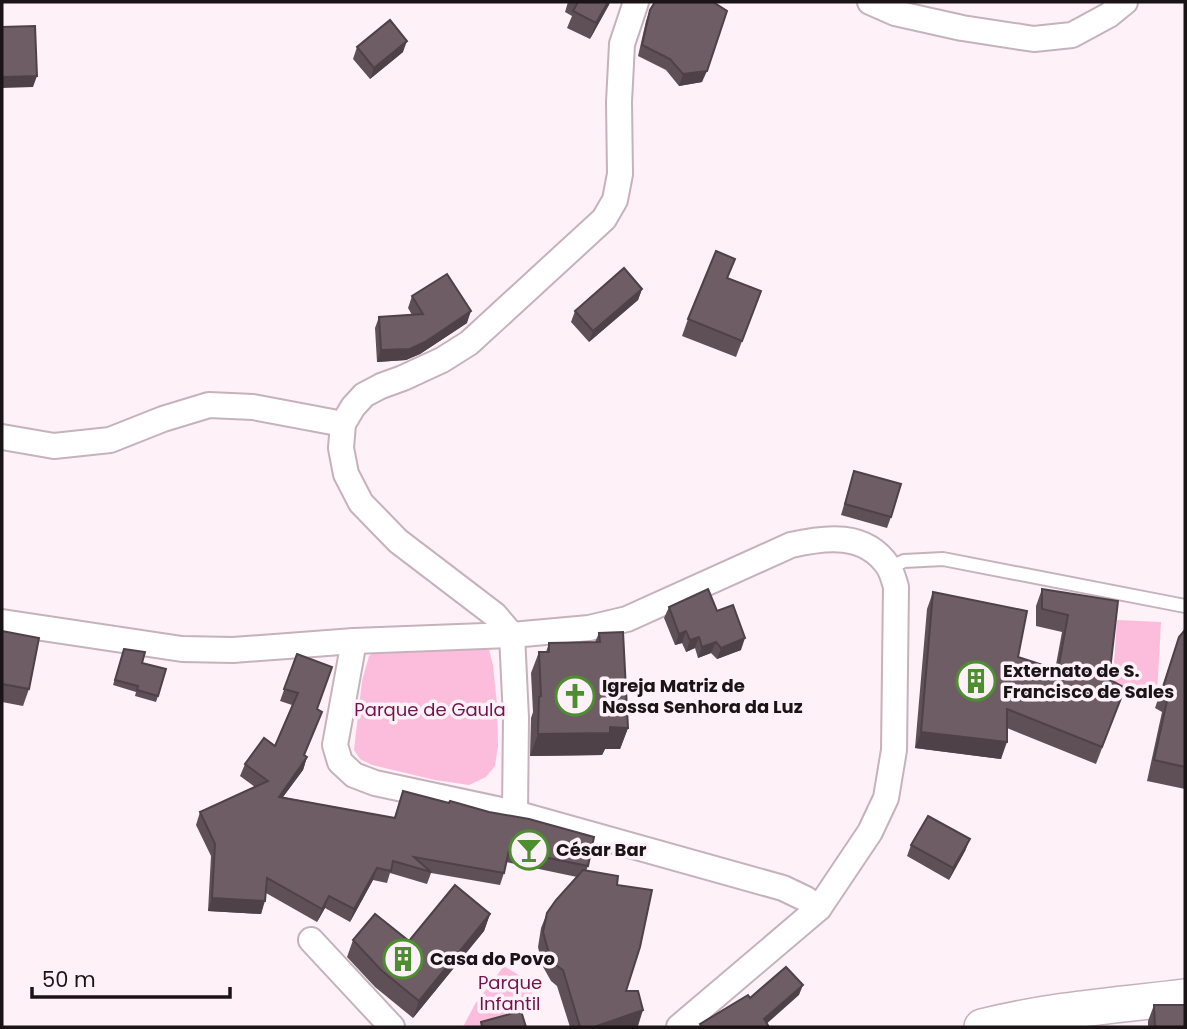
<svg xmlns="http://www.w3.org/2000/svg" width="1187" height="1029" font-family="Poppins,sans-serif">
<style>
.green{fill:#fcbcdc}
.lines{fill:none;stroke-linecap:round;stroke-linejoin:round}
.service-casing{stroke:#c6b2bb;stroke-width:16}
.minor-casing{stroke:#c6b2bb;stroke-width:28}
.secondary-casing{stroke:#c6b2bb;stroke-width:38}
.service{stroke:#fff;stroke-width:12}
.minor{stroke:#fff;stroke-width:24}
.secondary{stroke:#fff;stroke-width:35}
.wall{fill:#5f5057}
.shaded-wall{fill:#4e4147}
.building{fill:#6f5d65;stroke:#4e4147;stroke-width:2}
.labels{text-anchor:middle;stroke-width:7;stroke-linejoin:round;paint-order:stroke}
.poi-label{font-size:18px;font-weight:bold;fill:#1b1417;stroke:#fef1f7;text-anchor:start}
.park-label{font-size:18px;fill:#6f144d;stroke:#fef1f7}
</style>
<rect width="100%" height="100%" fill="#fef1f7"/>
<g class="green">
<path d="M1117 620 1161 622 1157 694 1112 692Z"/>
<path d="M483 644 489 649 493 666 497 704 498 746 495 766 486 777 469 785 435 780 372 765 360 759 354 750 362 681 369 656 379 649Z"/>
<path d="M504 966 527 980 536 1005 493 1027H463L475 1004Z"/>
</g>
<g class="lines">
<g class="service-casing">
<path id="service" d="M889 568 904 561 943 559 1185 606"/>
</g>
<g class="minor-casing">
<g id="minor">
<path d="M870 2 895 13 962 28 1034 39 1072 35 1109 15 1125 2"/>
<path d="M2 437 54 446 110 440 163 419 209 405 253 407 343 424"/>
<path d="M2 622 182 649 233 650 354 641 512 635 589 628 627 619 791 545C826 537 865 532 888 566 892 572 894 580 896 587L894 750 886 798 870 832 819 908 679 1027"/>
<path d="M354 641 335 745 340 762 354 775 375 783 515 813 783 888 806 899 819 908"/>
<path d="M515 813 516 718 512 635 495 615 398 541 361 503 346 474 341 448 343 424 353 407 364 395 381 386 403 378 442 360 469 343 604 219 615 200 620 174 619 102 622 44 636 2"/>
<path d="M311 940 392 1027"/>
</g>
</g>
<g class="secondary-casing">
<path id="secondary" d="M982 1027C1049 1010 1117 1005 1185 997"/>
</g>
<use href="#service" class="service"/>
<use href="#minor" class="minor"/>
<use href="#secondary" class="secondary"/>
</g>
<g class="wall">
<path d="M568 2H610L590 39 567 28 572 16 565 12Z"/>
<path d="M650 10 702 82 679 86 666 70 638 56 646 21Z"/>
<path d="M357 47 403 52 370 79 353 59Z"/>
<path d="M728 278 761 291 736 357 682 336 688 319Z"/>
<path d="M642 289 638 300 589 342 571 322 575 311Z"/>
<path d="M412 296 467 323 420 354 406 360 377 362 375 328 379 317 412 315 408 308Z"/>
<path d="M854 471 891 517 887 528 841 515Z"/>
<path d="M1042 589 1118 601 1109 679 1125 688 1096 764 1007 728 1001 759 915 748 927 609 933 592 1018 657 1055 670 1062 632 1036 626V606Z"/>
<path d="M669 607 717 611 741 650 717 659 711 653 698 658 695 648 686 652 682 643 675 645 664 618Z"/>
<path d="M1185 630V789L1147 781 1162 712 1155 708 1179 637Z"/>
<path d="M2 631 29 689 23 706 2 702Z"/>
<path d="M599 633 628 728 620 749H605L602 755 530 756 531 718 533 712 531 673 539 652H546L549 643 595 642Z"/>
<path d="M124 649 142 663 158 696 156 702 135 696 136 692 113 685Z"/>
<path d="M297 654 317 709 322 712 304 755 307 757 303 770 283 797 394 818 403 791 588 866 586 871 617 885 626 991 638 1026 634 1027H570L557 986 551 981 542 965 538 947 541 928 547 913 577 877 506 862 504 873 500 885 431 873 427 884 390 873 387 883 373 880 350 922 325 908 317 922 266 893 261 914 208 911 211 856 196 825 200 812 255 787 240 776 245 764 275 746 292 705 280 701Z"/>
<path d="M970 839 965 851 949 880 907 856 911 845Z"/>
<path d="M490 914 484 931 413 1018 375 987 347 957 353 940 409 941Z"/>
<path d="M1154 1005 1185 1027H1148V1021Z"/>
</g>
<g class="shaded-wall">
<path d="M608 2H610L609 5 590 39 596 23Z"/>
<path d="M407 41 403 52 370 79 374 68Z"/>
<path d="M707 71 702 82 679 86 683 74Z"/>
<path d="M37 76 33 87 2 88V77Z"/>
<path d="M642 289 638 300 589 342 593 331Z"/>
<path d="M471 311 467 323 420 354 406 360 377 362 381 350Z"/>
<path d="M686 631 682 643 675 645 679 634Z"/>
<path d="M699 637 695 648 686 652 690 640Z"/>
<path d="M745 638 741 650 717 659 721 648Z"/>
<path d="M716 642 711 653 698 658 702 647Z"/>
<path d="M610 727 628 728 620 749H605L602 755 530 756 538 734Z"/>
<path d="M921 732 1007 742 1001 759 915 748Z"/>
<path d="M307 757 303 770 274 809 279 797Z"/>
<path d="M970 839 965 851 949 880 953 868Z"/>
<path d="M377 868 373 880 350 922 354 909Z"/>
<path d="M329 896 325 908 317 922 322 909Z"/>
<path d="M212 898 265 901 261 914 208 911Z"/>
<path d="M490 914 484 931 413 1018 419 1001Z"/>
<path d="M803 985 799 995 763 1027 764 1019Z"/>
<path d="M643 1010 638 1026 634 1027H594Z"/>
</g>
<g class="building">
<path d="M578 2H608L596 23 573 11Z"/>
<path d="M655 2H713L727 11 707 71 683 74 670 59 642 45 650 10Z"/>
<path d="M390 20 407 41 374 68 357 47Z"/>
<path d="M35 26 37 76 2 77V27Z"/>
<path d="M716 251 735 259 727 278 761 291 742 341 688 319Z"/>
<path d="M624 268 642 289 593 331 575 311Z"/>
<path d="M447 274 471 311 425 342 410 349 381 350 379 317 423 314 412 296Z"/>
<path d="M854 471 901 484 891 517 845 504Z"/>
<path d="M708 589 717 611 733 605 745 638 721 648 716 642 702 647 699 637 690 640 686 631 679 634 669 607Z"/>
<path d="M1042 589 1118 601 1109 679 1125 688 1102 747 1007 709V742L921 732 933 592 1027 611 1018 657 1058 670 1068 615 1042 609Z"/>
<path d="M1185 630V767L1154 760 1169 692 1163 687 1179 637Z"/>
<path d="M2 631 39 638 29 689 2 684Z"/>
<path d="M623 632 628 728 610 727V733L538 734 539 697 541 696 539 652H549V643L600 642 599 633Z"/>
<path d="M124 649 145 652 142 663 166 669 158 696 137 690 138 686 115 680Z"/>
<path d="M297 654 332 667 317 709 322 712 304 755 307 757 279 797 395 818 403 791 449 803 450 801 489 812 529 819 594 837 588 866 509 850 504 873 414 857 431 872 393 861 391 871 377 868 354 909 329 896 322 909 267 878 265 901 212 898 215 844 200 812 268 781 245 764 264 738 275 746 298 693 284 689Z"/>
<path d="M928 816 970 839 953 868 911 845Z"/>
<path d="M583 870 618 876 617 885 652 890 640 947 626 991H638L643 1010 594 1027H580L563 970 556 965 548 950 543 932 547 913 556 900Z"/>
<path d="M455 885 490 914 419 1001 381 970 353 940 375 914 409 941Z"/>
<path d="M786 967 803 985 764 1019 769 1027H702L700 1024 748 995 750 998Z"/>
<path d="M1154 1005H1185V1027H1155Z"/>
<path d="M521 1011 526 1027H482L481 1022Z"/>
</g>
<defs>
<g id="building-ring" transform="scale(2.0125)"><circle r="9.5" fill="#fef1f7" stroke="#4d8e30" stroke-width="1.5"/><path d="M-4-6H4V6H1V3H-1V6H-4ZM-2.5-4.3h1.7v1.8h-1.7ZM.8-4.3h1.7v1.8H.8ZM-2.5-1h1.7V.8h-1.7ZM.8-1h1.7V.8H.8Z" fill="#4d8e30"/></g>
<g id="church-ring" transform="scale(2.0125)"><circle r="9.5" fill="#fef1f7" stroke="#4d8e30" stroke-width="1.5"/><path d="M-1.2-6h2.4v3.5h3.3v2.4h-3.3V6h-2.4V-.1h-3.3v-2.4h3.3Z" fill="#4d8e30"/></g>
<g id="bar-ring" transform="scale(2.0125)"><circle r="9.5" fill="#fef1f7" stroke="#4d8e30" stroke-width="1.5"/><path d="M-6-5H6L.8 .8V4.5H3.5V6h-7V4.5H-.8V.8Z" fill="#4d8e30"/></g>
</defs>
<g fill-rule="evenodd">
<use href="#building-ring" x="976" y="681"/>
<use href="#church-ring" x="575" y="696"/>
<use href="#bar-ring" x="529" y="850"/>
<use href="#building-ring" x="403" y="959"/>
</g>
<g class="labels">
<g class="poi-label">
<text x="1003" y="677">Externato de S.<tspan x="1003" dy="21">Francisco de Sales</tspan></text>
<text x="602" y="692">Igreja Matriz de<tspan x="602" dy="21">Nossa Senhora da Luz</tspan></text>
<text x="556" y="856">César Bar</text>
<text x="430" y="965">Casa do Povo</text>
</g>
<g class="park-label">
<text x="430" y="716">Parque de Gaula</text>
<text x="510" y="989">Parque<tspan x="510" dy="21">Infantil</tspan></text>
</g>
</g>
<rect width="1187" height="1029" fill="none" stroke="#1b1417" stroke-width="7"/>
<path d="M32 987v10h198v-10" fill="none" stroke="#1b1417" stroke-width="3.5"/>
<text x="42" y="987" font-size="21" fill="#1b1417" stroke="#fef1f7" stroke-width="5" paint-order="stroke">50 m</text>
</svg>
